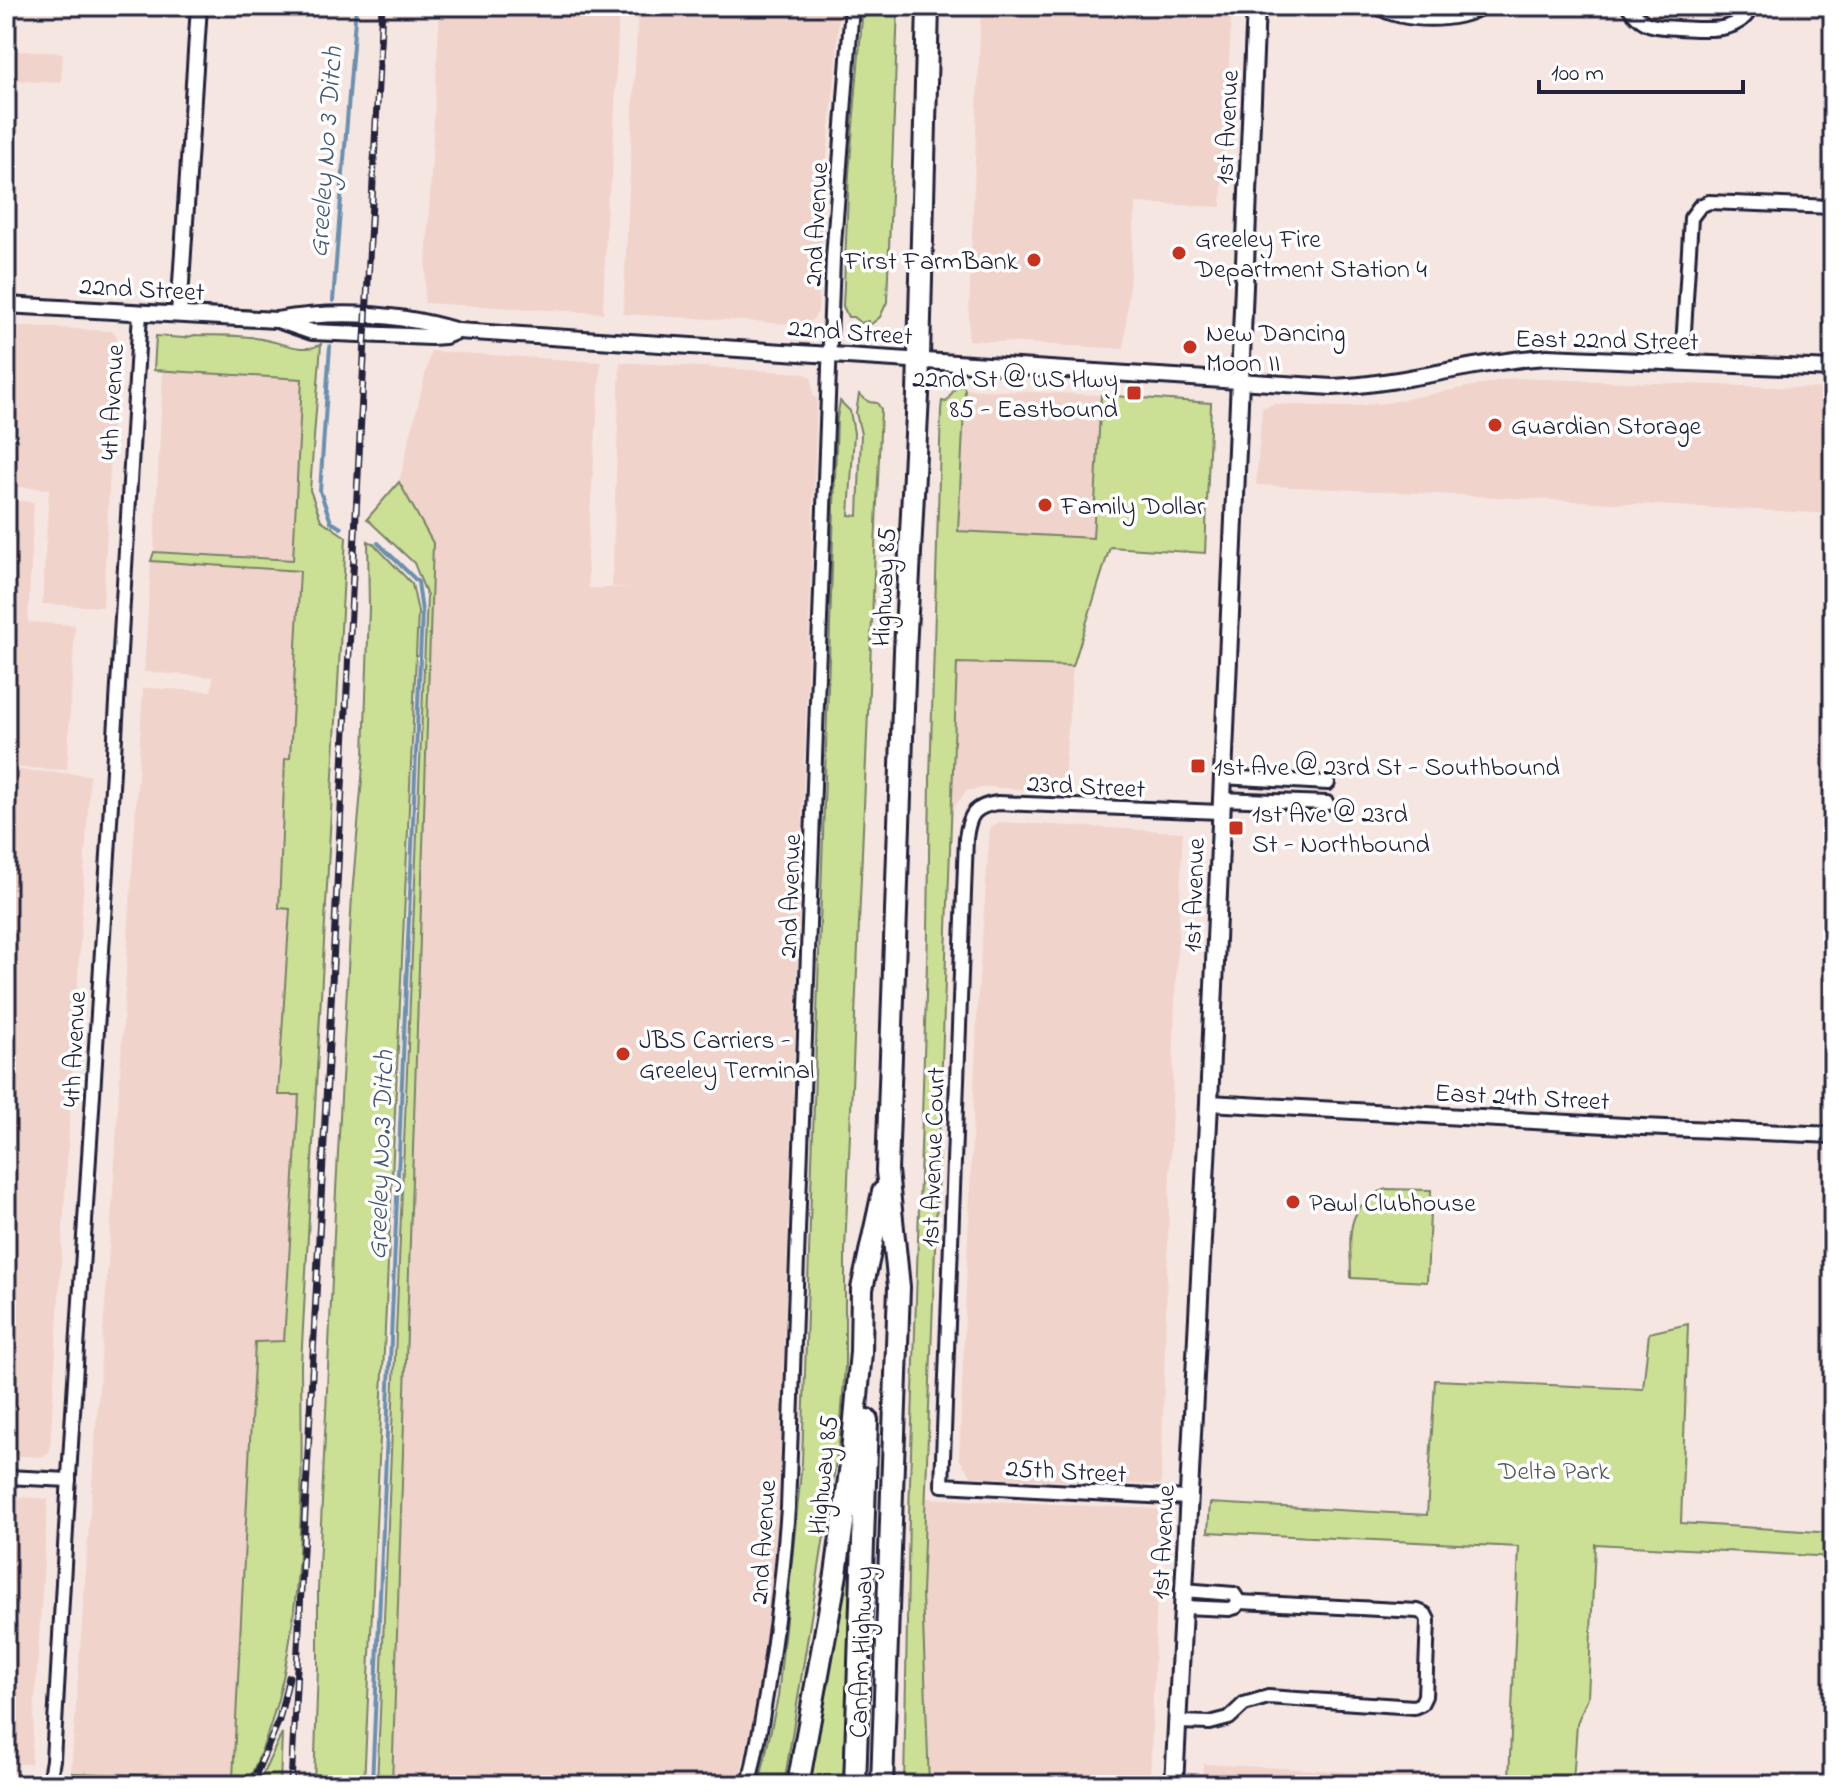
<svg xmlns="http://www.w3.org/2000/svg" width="1839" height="1791" font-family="'Indie Flower',sans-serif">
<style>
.built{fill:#f0d4cc}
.green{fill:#cce095;stroke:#778168;stroke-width:2}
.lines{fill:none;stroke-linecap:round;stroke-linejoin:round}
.stream{stroke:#6a90af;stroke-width:4}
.minor-casing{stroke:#22223b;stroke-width:18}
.tertiary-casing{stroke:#22223b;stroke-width:20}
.secondary-casing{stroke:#22223b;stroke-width:22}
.trunk-casing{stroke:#22223b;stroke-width:26}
.minor{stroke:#fff;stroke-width:12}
.tertiary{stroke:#fff;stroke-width:14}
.secondary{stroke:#fff;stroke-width:16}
.trunk{stroke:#fff;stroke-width:20}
.rail-casing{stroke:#22223b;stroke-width:7}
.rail{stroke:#fff;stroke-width:4;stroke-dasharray:12;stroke-linecap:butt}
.poi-dot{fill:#c8321e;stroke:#fff;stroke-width:3}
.labels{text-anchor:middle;stroke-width:7;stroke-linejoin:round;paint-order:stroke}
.street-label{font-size:26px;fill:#22223b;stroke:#fff}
.poi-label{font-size:26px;fill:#22223b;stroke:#fff;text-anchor:start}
.park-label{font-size:26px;fill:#555b56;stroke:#fff}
.water-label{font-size:28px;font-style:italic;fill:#465975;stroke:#fff}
</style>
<rect width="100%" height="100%" fill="#f6e6e1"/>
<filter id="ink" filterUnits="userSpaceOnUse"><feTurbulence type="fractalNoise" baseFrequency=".0125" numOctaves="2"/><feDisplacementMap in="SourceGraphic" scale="16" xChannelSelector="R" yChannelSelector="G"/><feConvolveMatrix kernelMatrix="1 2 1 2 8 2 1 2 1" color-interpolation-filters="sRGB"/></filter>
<g filter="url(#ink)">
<g class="built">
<path d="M440 6H619L612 178 607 200 603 313 424 303Z"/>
<path d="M638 6H839L837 57 824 188 818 312 809 325 623 314Z"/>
<path d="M981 6H1232L1221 207 1136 203 1124 349 968 340Z"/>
<path d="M6 50 63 53 61 83 6 80Z"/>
<path d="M6 325 112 331 117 336 103 607 42 604 49 489 6 486Z"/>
<path d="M431 351 601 362 587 556 589 588H630L612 587 620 362 803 373 812 378 813 396 817 398 779 1496 774 1587 758 1697 738 1785H392L433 543 399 482Z"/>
<path d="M163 371 302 378 293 560 154 552Z"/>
<path d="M1513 378 1833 389V514L1256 485 1262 408 1274 404 1342 407 1386 403Z"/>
<path d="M965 389 1101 395 1093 538 957 531Z"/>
<path d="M6 500 34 502 28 622 75 625 67 770 6 767Z"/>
<path d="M151 561 300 571 290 759H286L280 908H290L278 1094H299L284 1342 255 1343 233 1778 71 1773 112 1207 143 688 211 691 213 677 144 672Z"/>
<path d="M957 662 1073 666 1063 792 988 787 966 791 951 812Z"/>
<path d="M6 769 90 775 50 1450 48 1454 40 1457 6 1455Z"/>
<path d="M999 822 1183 832 1175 1001 1161 1485 972 1477 959 1459 978 992 990 828Z"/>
<path d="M6 1496 48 1499 31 1764H6Z"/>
<path d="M926 1498 1160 1509 1150 1785H929L922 1594Z"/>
<path d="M1203 1764 1612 1785H1202Z"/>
</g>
<g class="green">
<path d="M863 6H898L887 302 880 317 870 325 868 321 861 323 853 317H848L843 306 849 174Z"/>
<path d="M195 335C217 336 244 334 266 340 282 343 306 354 321 344L310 490 321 520 346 537 301 1364C302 1496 308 1666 246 1785H86L71 1783V1773L233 1778 255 1342 284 1341 299 1095H278L290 909 279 908 285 759 290 758 300 571 151 561 154 552 293 560 302 379 154 370 156 336 184 338Z"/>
<path d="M961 384 965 389 958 531 1093 538 1101 395 1211 403 1205 553 1110 547 1073 666 957 663 922 1594 929 1785H904L909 1514 928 933 930 779 941 410 942 401 946 402 954 390Z"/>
<path d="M859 394 869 402 877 403 881 409 845 1250V1366L840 1437 784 1785H759L778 1697 802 1462 837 418 840 401 850 411 854 433 849 515 858 516 861 434 856 413Z"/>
<path d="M399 482 433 543 392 1785H377L427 596 414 563 367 519Z"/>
<path d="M368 541 374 544 412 584 418 612 364 1785H314L318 1667V1590L336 1190 352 895 364 755 369 608Z"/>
<path d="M1386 1189 1431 1190 1427 1282 1351 1278C1351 1238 1342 1207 1386 1189Z"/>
<path d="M1688 1324 1681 1523 1833 1533V1557L1595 1544 1588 1697 1577 1723 1573 1783 1509 1780 1519 1547 1208 1532 1210 1503 1427 1515 1435 1380 1643 1389 1649 1333Z"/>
<path d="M848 1564 853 1567 843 1785H809Z"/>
<path d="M282 1733 280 1785H257L259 1782Z"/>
</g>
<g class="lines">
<g class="stream">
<path d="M333 301 356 6"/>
<path d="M330 346 320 491 331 522 341 528"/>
<path d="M75 1785H77"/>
<path d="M372 1785 422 612 418 582 378 543"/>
</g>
<g class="minor-casing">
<g id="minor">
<path d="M1377 6C1400 23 1461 23 1483 6"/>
<path d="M1628 6C1633 13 1639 19 1646 23 1656 28 1667 27 1678 28 1704 29 1739 35 1752 6"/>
<path d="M1682 363 1691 218 1700 206 1709 202 1833 207"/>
<path d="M1221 777 1328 783"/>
<path d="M1220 799 1327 803"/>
<path d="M6 1477 69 1480"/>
<path d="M1188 1498 942 1485 966 838C969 815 974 806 998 803L1220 812"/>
<path d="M1183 1607 1229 1609 1236 1607 1239 1602 1234 1594 1183 1590"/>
<path d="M1178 1722 1210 1723 1229 1718 1244 1704 1268 1697 1414 1707 1421 1704 1425 1696 1428 1620 1425 1614 1418 1611 1239 1602"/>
<path d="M44 1785 50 1777 53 1760C59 1665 63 1571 69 1476 95 1088 117 701 140 313"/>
<path d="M749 1785C769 1693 781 1602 788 1508L833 258 852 6"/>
</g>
</g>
<g class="tertiary-casing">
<g id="tertiary">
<path d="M6 305 276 320C336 310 399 313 458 331L1332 387C1405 384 1475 361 1547 357L1833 369"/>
<path d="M179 314 199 6"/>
<path d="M277 320 312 332 431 337 445 336 457 331"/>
<path d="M1209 1103 1643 1127 1833 1135"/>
</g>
</g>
<g class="secondary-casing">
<path id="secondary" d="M1174 1785 1209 1103 1256 6"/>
</g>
<g class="trunk-casing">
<g id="trunk">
<path d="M798 1785 836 1574 851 1464 861 1352 862 1289 883 1192"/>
<path d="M855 1785 867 1420"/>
<path d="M882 1785 899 1287 887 1171 905 651 918 395 928 6"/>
</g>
</g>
<use href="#minor" class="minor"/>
<use href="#tertiary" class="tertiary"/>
<use href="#secondary" class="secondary"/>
<use href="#trunk" class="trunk"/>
<g class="rail-casing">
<g id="rail">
<path d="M251 1785 279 1720 289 1677"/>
<path d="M291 1785 382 6"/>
</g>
</g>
<use href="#rail" class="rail"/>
</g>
</g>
<g class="poi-dot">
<circle cx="1179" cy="253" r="8"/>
<circle cx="1034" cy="260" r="8"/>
<circle cx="1190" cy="347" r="8"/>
<rect x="1126" y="385" width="16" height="16" rx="4"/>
<circle cx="1495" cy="425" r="8"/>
<circle cx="1045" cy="505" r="8"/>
<rect x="1190" y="758" width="16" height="16" rx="4"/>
<rect x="1228" y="820" width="16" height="16" rx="4"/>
<circle cx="623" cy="1054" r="8"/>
<circle cx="1293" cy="1202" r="8"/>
</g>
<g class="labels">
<g class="street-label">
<text transform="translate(1226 127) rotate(-87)" y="9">1st Avenue</text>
<text transform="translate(815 224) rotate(-87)" y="9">2nd Avenue</text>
<text transform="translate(142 288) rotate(3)" y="9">22nd Street</text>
<text transform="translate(850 331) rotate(4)" y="9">22nd Street</text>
<text transform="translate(1607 339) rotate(1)" y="9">East 22nd Street</text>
<text transform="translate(111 402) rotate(-87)" y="9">4th Avenue</text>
<text transform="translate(883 587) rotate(-87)" y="9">Highway 85</text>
<text transform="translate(1086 785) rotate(3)" y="9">23rd Street</text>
<text transform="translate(1193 895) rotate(-88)" y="9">1st Avenue</text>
<text transform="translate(789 896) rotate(-88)" y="9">2nd Avenue</text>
<text transform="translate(73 1049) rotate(-87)" y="9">4th Avenue</text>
<text transform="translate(1522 1096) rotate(3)" y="9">East 24th Street</text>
<text transform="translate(932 1157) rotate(-88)" y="9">1st Avenue Court</text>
<text transform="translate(1066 1470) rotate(3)" y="9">25th Street</text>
<text transform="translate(822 1475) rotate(-84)" y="9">Highway 85</text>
<text transform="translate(762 1542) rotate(-86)" y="9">2nd Avenue</text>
<text transform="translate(1162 1542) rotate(-87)" y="9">1st Avenue</text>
<text transform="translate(860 1652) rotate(-88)" y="9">CanAm Highway</text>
</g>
<g class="poi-label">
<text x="1195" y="247">Greeley Fire<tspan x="1195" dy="30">Department Station 4</tspan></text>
<text x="1018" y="269" text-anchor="end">First FarmBank</text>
<text x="1206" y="341">New Dancing<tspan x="1206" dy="30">Moon II</tspan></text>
<text x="1118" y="387" text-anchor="end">22nd St @ US Hwy<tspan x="1118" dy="30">85 - Eastbound</tspan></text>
<text x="1511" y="434">Guardian Storage</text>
<text x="1061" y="514">Family Dollar</text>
<text x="1214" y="775">1st Ave @ 23rd St - Southbound</text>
<text x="1252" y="822">1st Ave @ 23rd<tspan x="1252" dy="30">St - Northbound</tspan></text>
<text x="639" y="1048">JBS Carriers -<tspan x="639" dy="30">Greeley Terminal</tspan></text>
<text x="1309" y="1211">Pawl Clubhouse</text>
</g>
<g class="park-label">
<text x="1554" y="1479">Delta Park</text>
</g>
<g class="water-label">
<text transform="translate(324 152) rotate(-86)" y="10">Greeley No 3 Ditch</text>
<text transform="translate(379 1155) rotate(-88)" y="10">Greeley No.3 Ditch</text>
</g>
</g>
<rect width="1839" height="1791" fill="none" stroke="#fff" stroke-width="32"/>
<rect x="16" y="16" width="1807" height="1759" fill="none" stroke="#22223b" stroke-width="3" filter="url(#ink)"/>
<path d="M1539 80v12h204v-12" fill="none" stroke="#22223b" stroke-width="4"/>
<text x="1551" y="80" font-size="24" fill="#22223b" stroke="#ffffff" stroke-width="6" paint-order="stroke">100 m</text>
</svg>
